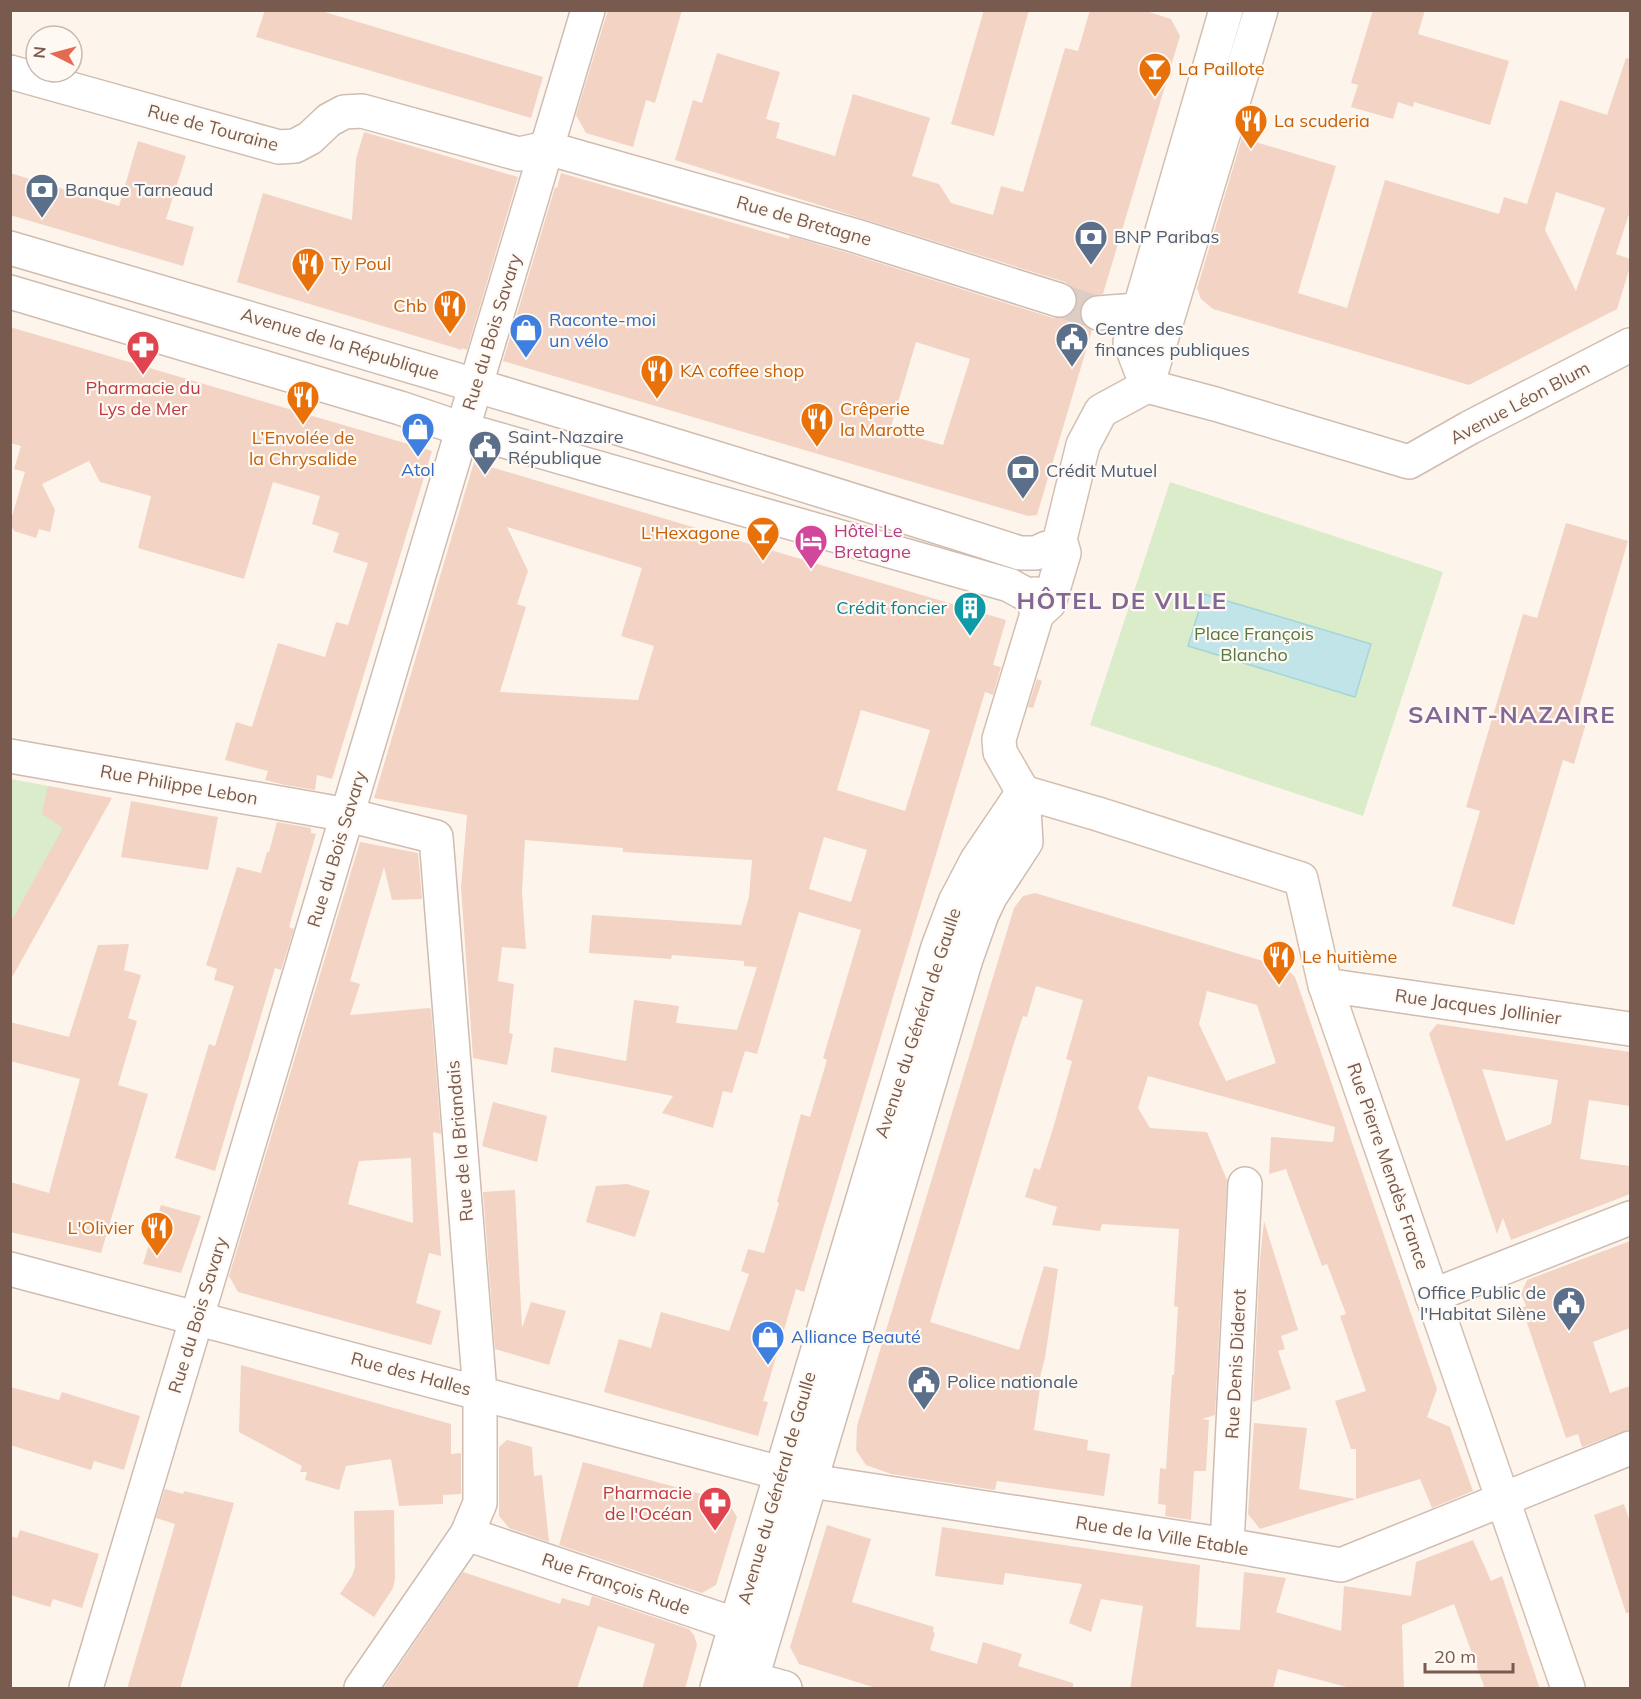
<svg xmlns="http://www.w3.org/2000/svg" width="1641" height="1699" font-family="Mulish,sans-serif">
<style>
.green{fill:#daecc9}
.water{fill:#c0e4e7;stroke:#a6d5d9;stroke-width:1.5}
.building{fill:#f2d3c4;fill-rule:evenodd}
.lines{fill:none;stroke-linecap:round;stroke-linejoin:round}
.minor-tunnel{stroke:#dccec4;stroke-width:33;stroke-dasharray:33 16;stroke-linecap:butt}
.minor-casing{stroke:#d0bcb0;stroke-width:36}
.tertiary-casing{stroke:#d0bcb0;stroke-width:36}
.secondary-casing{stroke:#d5bfb0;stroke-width:36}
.minor{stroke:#fff;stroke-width:33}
.tertiary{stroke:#fff;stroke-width:33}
.secondary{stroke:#fff;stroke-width:33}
.labels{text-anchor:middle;stroke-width:4.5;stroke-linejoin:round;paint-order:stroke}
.food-label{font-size:18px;fill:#c56008;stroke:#fff9f3;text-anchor:start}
.street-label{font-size:18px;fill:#795a4e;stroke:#fff9f3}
.service-label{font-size:18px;fill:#4e5e75;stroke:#fff9f3;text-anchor:start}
.shop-label{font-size:18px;fill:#366cbe;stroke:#fff9f3;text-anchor:start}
.health-label{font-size:18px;fill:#be3a42;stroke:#fff9f3}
.hotel-label{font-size:18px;fill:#b23c85;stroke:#fff9f3;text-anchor:start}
.culture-label{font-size:18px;fill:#0d838f;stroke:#fff9f3;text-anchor:end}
.park-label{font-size:18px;fill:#567942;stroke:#fff9f3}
.district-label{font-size:24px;font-weight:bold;letter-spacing:1.5px;fill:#826694;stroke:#fff9f3}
</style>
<rect width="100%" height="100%" fill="#fdf5ec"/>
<g class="green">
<path d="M1170 482 1443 572 1363 816 1090 725Z"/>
<path d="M11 779 70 790 64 828 11 921Z"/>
</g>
<path class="water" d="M1204 594 1371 644 1355 697 1188 646Z"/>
<g class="building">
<path d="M265 10H318L543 77 531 118 256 37Z"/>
<path d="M608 10H682L655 103 646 100 633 147 586 133 576 115Z"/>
<path d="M984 10H1029L994 136 951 124Z"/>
<path d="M1090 10H1143L1171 19 1180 36 1103 294 1088 297 1081 305 1079 314 1082 323 1092 330 1037 515 1028 516 503 361 555 187 557 188 561 173 789 239 790 236 848 253 1053 318H1062L1071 314 1077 306V297L1073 288 1065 282 675 160 693 100 702 103 717 53 780 72 766 119 780 123 776 138 835 156 853 94 930 118 912 176 939 184 951 203 993 215 1001 186 1023 192 1065 48 1078 51ZM916 342 970 359 943 445 890 430Z"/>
<path d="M1373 10H1425L1418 34 1509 61 1490 125 1414 102 1413 107 1398 102 1393 119 1351 107 1358 85 1351 83Z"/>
<path d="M1626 58 1630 59V211L1616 254 1630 259V267L1617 309 1469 385 1213 309 1201 299 1197 288 1199 282 1242 138 1336 166 1298 293 1347 308 1385 180 1499 214 1504 197 1527 204 1560 100 1607 115ZM1556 192 1605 208 1576 291 1545 230Z"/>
<path d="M364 132 518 177 467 350 462 348V350L237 282 263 193 352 220 356 159Z"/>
<path d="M138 141 186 156 166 219 194 227 183 266 10 215V173L119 206Z"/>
<path d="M10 327 432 451 332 779 317 775 315 790 285 785 265 780 268 771 225 760 236 722 252 727 278 643 325 657 336 622 348 625 368 563 333 552 339 533 312 524 320 496 273 482 244 579 138 548 151 496 100 482 89 461 42 484 55 510 50 532 39 529 36 538 14 531 10 523 25 472 14 469 21 446 10 443Z"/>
<path d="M474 462 1006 620 993 665 1001 667 993 695 985 692 804 1292 796 1289 763 1401 768 1402 758 1436 604 1392 619 1339 651 1348 661 1312 729 1331 749 1274 741 1271 748 1249 764 1253 779 1203 777 1202 801 1114 810 1117 827 1060 823 1058 861 930 799 912 757 1054 745 1051 732 1093 723 1091 713 1128 662 1113 673 1096 551 1072 554 1047 626 1061 634 1000 679 1006 676 1023 737 1030 757 967 744 966V961L672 955 671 959 589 953 592 915 741 925 749 897 752 860 623 852V848L525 840 522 892 526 949 502 947 498 981 514 984 509 1033 513 1034 507 1065 473 1058 461 887 467 815 374 798ZM507 527 642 568 621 636 654 646 638 700 500 692 526 607 517 604 528 571ZM861 710 930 730 905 811 837 790ZM824 837 867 850 851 902 809 889Z"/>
<path d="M1566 523 1628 541 1579 707 1590 710 1574 764 1563 760 1514 925 1452 906 1480 811 1466 807 1523 614 1537 618Z"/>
<path d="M1037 679 1042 681 1033 708 1028 707Z"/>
<path d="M48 786 112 798 10 981V923L63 828 42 814Z"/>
<path d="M131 801 218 817 208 870 121 857Z"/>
<path d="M277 822 311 828V833L316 834 289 927 294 929 281 970 275 968 215 1171 175 1158 209 1044 215 1046 234 986 214 980 217 969 206 965 237 867 261 873 267 852H269Z"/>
<path d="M360 842 418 853 422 899 392 900 384 867 350 981 360 984 350 1015 429 1008 431 1009 441 1134 433 1132 441 1256 429 1253 416 1303 441 1311 431 1345 238 1292 229 1276ZM411 1158 413 1223 348 1204 359 1161Z"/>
<path d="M1035 893 1276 965 1287 969 1295 977 1437 1389 1427 1417 1450 1427 1473 1491 1432 1508 1420 1479 1260 1529 1248 1514 1254 1423 1307 1428 1299 1489 1356 1499V1449H1351L1335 1401 1366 1391 1340 1316 1346 1314 1327 1264 1322 1266 1286 1169 1269 1174 1271 1137 1333 1142 1335 1127 1148 1076 1138 1108 1150 1128 1207 1132 1227 1180 1215 1415 1202 1419 1209 1420 1206 1471H1194L1191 1520 1165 1516 1166 1505 1158 1504 1160 1468 1166 1469 1172 1375H1174L1178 1307 1174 1306 1179 1229 1102 1224 1100 1231 1052 1225 1057 1207 1025 1197 1034 1168 1040 1170 1054 1125 1072 1061 1066 1059 1083 1000 1036 986 1027 1017 1023 1016 1014 1043 930 1322 1019 1350 1044 1266 1058 1269 1045 1358 1039 1381H1041L1034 1430 1088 1440 1087 1450 1110 1454 1104 1496 997 1481 995 1490 975 1487 891 1474 866 1465 856 1450 857 1426 1014 908 1023 896ZM1207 991 1257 1005 1276 1063 1226 1081 1199 1024Z"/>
<path d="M129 944 124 970 141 975 128 1018 137 1021 118 1085 148 1094 101 1253 10 1232V1182L49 1193 80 1079 10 1061V1022L69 1037 98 945Z"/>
<path d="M1437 1024 1630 1052V1106L1589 1100 1580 1159 1630 1166V1194L1511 1240 1503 1218 1497 1234 1429 1034ZM1482 1069 1558 1080 1551 1124 1506 1141Z"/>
<path d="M493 1102 547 1116 537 1162 482 1146Z"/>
<path d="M627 1184 650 1191 635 1237 586 1222 596 1186Z"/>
<path d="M515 1190 522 1328 531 1302 566 1311 549 1365 495 1349 483 1192Z"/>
<path d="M161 1205 201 1216 181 1273 143 1264Z"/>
<path d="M1264 1221 1298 1330 1281 1336 1285 1349 1278 1351 1291 1389 1253 1402 1260 1260Z"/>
<path d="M1630 1241V1328L1593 1342 1610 1393 1630 1386V1429L1582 1447 1578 1434 1566 1438 1522 1308 1526 1306 1521 1294 1527 1280Z"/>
<path d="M241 1365 451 1424V1454L461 1453V1494L443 1495V1504L399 1506 391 1459 346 1466 339 1490 305 1480 307 1472H300L302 1466 239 1432Z"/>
<path d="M10 1387 59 1400 62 1392 140 1416 124 1470 94 1461 91 1470 10 1445Z"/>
<path d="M507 1440 532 1447 534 1476 542 1475 549 1542 509 1528 499 1516V1447Z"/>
<path d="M583 1462 727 1501 737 1517 716 1585 702 1593 559 1545Z"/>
<path d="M165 1489 183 1494 184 1491 234 1503 180 1689H127L175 1524 156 1518Z"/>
<path d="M1624 1504 1630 1522V1613H1626L1594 1515Z"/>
<path d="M394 1510 395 1578 393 1588 374 1617 340 1594 352 1576 355 1567 354 1511Z"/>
<path d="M827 1525 871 1539 852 1602 934 1627 933 1632 935 1633 930 1650 977 1664 983 1642 1022 1654 1018 1666 1073 1683V1689H879L799 1664 790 1647Z"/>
<path d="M942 1527 1200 1565 1196 1627 1240 1630 1244 1572 1286 1578 1276 1612 1341 1631 1344 1586 1411 1596 1416 1562 1473 1540 1491 1581 1502 1576 1540 1689H1485L1454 1604 1402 1625 1404 1689H1354L1278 1669 1273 1689H1130L1143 1606 1101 1599 1091 1632 1069 1623 1082 1584 1005 1573 1003 1585 935 1576Z"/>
<path d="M20 1530 99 1554 82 1608 53 1599 50 1607 10 1595V1536L17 1538Z"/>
<path d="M463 1572 560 1604 562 1598 589 1606 592 1596 689 1629 694 1635 697 1645 685 1689H642L655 1644 598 1626 577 1689H383Z"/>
</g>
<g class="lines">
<path class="minor-tunnel" d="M1059 300 1098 313"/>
<g class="minor-casing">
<g id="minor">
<path d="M10 72 279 147 295 146 310 138 329 120 344 112 362 111 519 154 547 148 853 235 1059 300"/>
<path d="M10 248C348 347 685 446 1020 553H1036L1047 548"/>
<path d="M10 292 400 408 462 429 1009 585 1033 598"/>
<path d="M1098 313 1137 310"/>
<path d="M10 756 348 815 436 837 480 1393V1503L467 1534 361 1688"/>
<path d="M1325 985 1630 1029"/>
<path d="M10 1269 811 1481 1227 1545 1341 1565 1630 1448"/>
<path d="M1432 1296 1630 1218"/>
<path d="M467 1534 728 1622 763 1628"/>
<path d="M1227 1545 1245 1184"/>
<path d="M724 1671 785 1688"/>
<path d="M86 1688 588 10"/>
</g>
</g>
<g class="tertiary-casing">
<g id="tertiary">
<path d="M1147 386 1215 404 1409 462 1469 428 1630 345"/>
<path d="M717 1688 938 947 955 902 977 860 1023 792"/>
<path d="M749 1688 966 959 982 914 990 897 1026 842 1023 792"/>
</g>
</g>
<g class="secondary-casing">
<g id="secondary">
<path d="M1147 386 1130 342 1226 10"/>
<path d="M1037 614 1049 603 1064 553 1060 539 1083 445 1101 411 1147 386 1261 10"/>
<path d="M1023 792 1098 814 1301 879 1325 985 1568 1688"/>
<path d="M1023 792 1000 752 999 739 1037 614 1033 598 1035 594"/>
</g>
</g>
<use href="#minor" class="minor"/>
<use href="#tertiary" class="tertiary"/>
<use href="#secondary" class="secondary"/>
</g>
<defs>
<g id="bar-pin" transform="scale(1.725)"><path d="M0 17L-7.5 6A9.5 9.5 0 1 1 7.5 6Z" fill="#e8710a" stroke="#fff9f3"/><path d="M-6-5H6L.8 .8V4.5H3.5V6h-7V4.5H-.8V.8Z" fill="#fff"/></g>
<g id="restaurant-pin" transform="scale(1.725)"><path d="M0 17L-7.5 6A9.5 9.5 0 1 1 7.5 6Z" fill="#e8710a" stroke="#fff9f3"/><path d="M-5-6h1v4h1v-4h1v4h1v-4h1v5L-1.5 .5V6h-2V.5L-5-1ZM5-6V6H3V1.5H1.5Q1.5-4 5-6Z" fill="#fff"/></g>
<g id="bank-pin" transform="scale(1.725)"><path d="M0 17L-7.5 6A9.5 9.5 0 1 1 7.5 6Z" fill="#5c6f8a" stroke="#fff9f3"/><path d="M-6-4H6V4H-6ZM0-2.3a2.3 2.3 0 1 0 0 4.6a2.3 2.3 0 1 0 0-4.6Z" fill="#fff"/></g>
<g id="shop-pin" transform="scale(1.725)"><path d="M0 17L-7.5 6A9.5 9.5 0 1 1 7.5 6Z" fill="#3f7fe0" stroke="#fff9f3"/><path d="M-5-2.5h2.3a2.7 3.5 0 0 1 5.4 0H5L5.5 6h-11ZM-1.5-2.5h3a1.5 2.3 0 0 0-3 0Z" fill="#fff"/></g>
<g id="civic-pin" transform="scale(1.725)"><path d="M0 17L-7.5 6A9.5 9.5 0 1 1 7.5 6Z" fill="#5c6f8a" stroke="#fff9f3"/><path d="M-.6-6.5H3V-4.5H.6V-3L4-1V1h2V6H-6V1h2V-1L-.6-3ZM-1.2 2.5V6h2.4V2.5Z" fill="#fff"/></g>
<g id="pharmacy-pin" transform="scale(1.725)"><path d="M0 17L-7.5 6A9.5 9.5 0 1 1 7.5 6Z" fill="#e0444e" stroke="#fff9f3"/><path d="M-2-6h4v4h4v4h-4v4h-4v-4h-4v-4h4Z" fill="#fff"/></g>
<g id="hotel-pin" transform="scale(1.725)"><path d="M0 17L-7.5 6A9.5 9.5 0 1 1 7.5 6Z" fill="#d1479c" stroke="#fff9f3"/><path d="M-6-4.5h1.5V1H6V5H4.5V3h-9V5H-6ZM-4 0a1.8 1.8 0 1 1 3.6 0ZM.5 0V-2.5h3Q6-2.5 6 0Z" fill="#fff"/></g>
<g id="building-pin" transform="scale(1.725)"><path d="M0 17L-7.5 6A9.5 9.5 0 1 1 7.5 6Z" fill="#0f9aa8" stroke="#fff9f3"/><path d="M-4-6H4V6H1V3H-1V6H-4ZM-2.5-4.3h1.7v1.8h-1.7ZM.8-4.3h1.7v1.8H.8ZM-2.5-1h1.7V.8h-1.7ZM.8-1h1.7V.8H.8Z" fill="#fff"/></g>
</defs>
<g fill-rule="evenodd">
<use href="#bar-pin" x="1155" y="69"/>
<use href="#restaurant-pin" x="1251" y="121"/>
<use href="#bank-pin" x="42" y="190"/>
<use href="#bank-pin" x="1091" y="237"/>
<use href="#restaurant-pin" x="308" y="264"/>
<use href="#restaurant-pin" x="450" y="306"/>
<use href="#shop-pin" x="526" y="330"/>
<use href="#civic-pin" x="1072" y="339"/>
<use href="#pharmacy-pin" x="143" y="347"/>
<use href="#restaurant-pin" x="657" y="371"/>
<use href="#restaurant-pin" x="303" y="397"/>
<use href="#restaurant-pin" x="817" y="419"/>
<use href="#shop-pin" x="418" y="429"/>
<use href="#civic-pin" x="485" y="447"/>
<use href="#bank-pin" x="1023" y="471"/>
<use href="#bar-pin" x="763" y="533"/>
<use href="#hotel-pin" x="811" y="541"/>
<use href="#building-pin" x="970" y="608"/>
<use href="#restaurant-pin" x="1279" y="957"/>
<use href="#restaurant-pin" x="157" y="1228"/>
<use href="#civic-pin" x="1569" y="1303"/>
<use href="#shop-pin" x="768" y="1337"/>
<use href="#civic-pin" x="924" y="1382"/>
<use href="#pharmacy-pin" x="715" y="1503"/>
</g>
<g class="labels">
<g class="food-label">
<text x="1178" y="75">La Paillote</text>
<text x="1274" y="127">La scuderia</text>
<text x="331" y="270">Ty Poul</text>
<text x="427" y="312" text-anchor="end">Chb</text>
<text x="680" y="377">KA coffee shop</text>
<text x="840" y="415">Crêperie<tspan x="840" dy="21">la Marotte</tspan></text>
<text x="303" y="444" text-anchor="middle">L’Envolée de<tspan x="303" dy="21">la Chrysalide</tspan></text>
<text x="740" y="539" text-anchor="end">L'Hexagone</text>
<text x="1302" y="963">Le huitième</text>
<text x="134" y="1234" text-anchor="end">L'Olivier</text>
</g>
<g class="street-label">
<text transform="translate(213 128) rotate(15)" y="6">Rue de Touraine</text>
<text transform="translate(804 221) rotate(16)" y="6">Rue de Bretagne</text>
<text transform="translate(492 332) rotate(-73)" y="6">Rue du Bois Savary</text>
<text transform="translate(340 344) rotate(17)" y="6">Avenue de la République</text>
<text transform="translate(1520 403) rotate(-28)" y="6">Avenue Léon Blum</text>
<text transform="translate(179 785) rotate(10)" y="6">Rue Philippe Lebon</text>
<text transform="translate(337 849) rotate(-73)" y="6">Rue du Bois Savary</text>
<text transform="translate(1478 1007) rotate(8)" y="6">Rue Jacques Jollinier</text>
<text transform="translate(918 1023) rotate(-72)" y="6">Avenue du Général de Gaulle</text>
<text transform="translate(460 1141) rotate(-95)" y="6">Rue de la Briandais</text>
<text transform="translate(1388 1166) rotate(71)" y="6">Rue Pierre Mendès France</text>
<text transform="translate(198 1315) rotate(-73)" y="6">Rue du Bois Savary</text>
<text transform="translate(1236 1364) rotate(-87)" y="6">Rue Denis Diderot</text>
<text transform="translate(411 1374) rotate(15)" y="6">Rue des Halles</text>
<text transform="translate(777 1488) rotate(-74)" y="6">Avenue du Général de Gaulle</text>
<text transform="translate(1162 1536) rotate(9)" y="6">Rue de la Ville Etable</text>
<text transform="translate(616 1584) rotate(19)" y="6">Rue François Rude</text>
</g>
<g class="service-label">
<text x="65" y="196">Banque Tarneaud</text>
<text x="1114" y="243">BNP Paribas</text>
<text x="1095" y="335">Centre des<tspan x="1095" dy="21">finances publiques</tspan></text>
<text x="508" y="443">Saint-Nazaire<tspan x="508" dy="21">République</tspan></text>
<text x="1046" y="477">Crédit Mutuel</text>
<text x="1546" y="1299" text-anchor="end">Office Public de<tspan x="1546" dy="21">l'Habitat Silène</tspan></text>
<text x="947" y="1388">Police nationale</text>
</g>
<g class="shop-label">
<text x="549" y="326">Raconte-moi<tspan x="549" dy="21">un vélo</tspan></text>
<text x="418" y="476" text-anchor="middle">Atol</text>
<text x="791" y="1343">Alliance Beauté</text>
</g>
<g class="health-label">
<text x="143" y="394">Pharmacie du<tspan x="143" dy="21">Lys de Mer</tspan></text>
<text x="692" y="1499" text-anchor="end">Pharmacie<tspan x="692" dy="21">de l'Océan</tspan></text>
</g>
<g class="hotel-label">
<text x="834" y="537">Hôtel Le<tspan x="834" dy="21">Bretagne</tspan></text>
</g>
<g class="culture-label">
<text x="947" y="614">Crédit foncier</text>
</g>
<g class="park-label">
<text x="1254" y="640">Place François<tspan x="1254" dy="21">Blancho</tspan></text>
</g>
<g class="district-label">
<text x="1122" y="609">HÔTEL DE VILLE</text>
<text x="1512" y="723">SAINT-NAZAIRE</text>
</g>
</g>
<rect width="1641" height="1699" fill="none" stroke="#795a4e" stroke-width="24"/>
<g transform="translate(54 54) rotate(276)"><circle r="28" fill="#fff9f3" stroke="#c9b9b1" stroke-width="1.5"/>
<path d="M0-4.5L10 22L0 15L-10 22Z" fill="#e56a53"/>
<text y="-9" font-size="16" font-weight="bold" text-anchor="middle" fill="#795a4e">N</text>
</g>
<path d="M1425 1663v9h88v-9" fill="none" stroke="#795a4e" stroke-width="3"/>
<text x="1434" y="1663" font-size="18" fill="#795a4e" stroke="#fff9f3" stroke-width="4.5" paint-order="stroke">20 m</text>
</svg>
